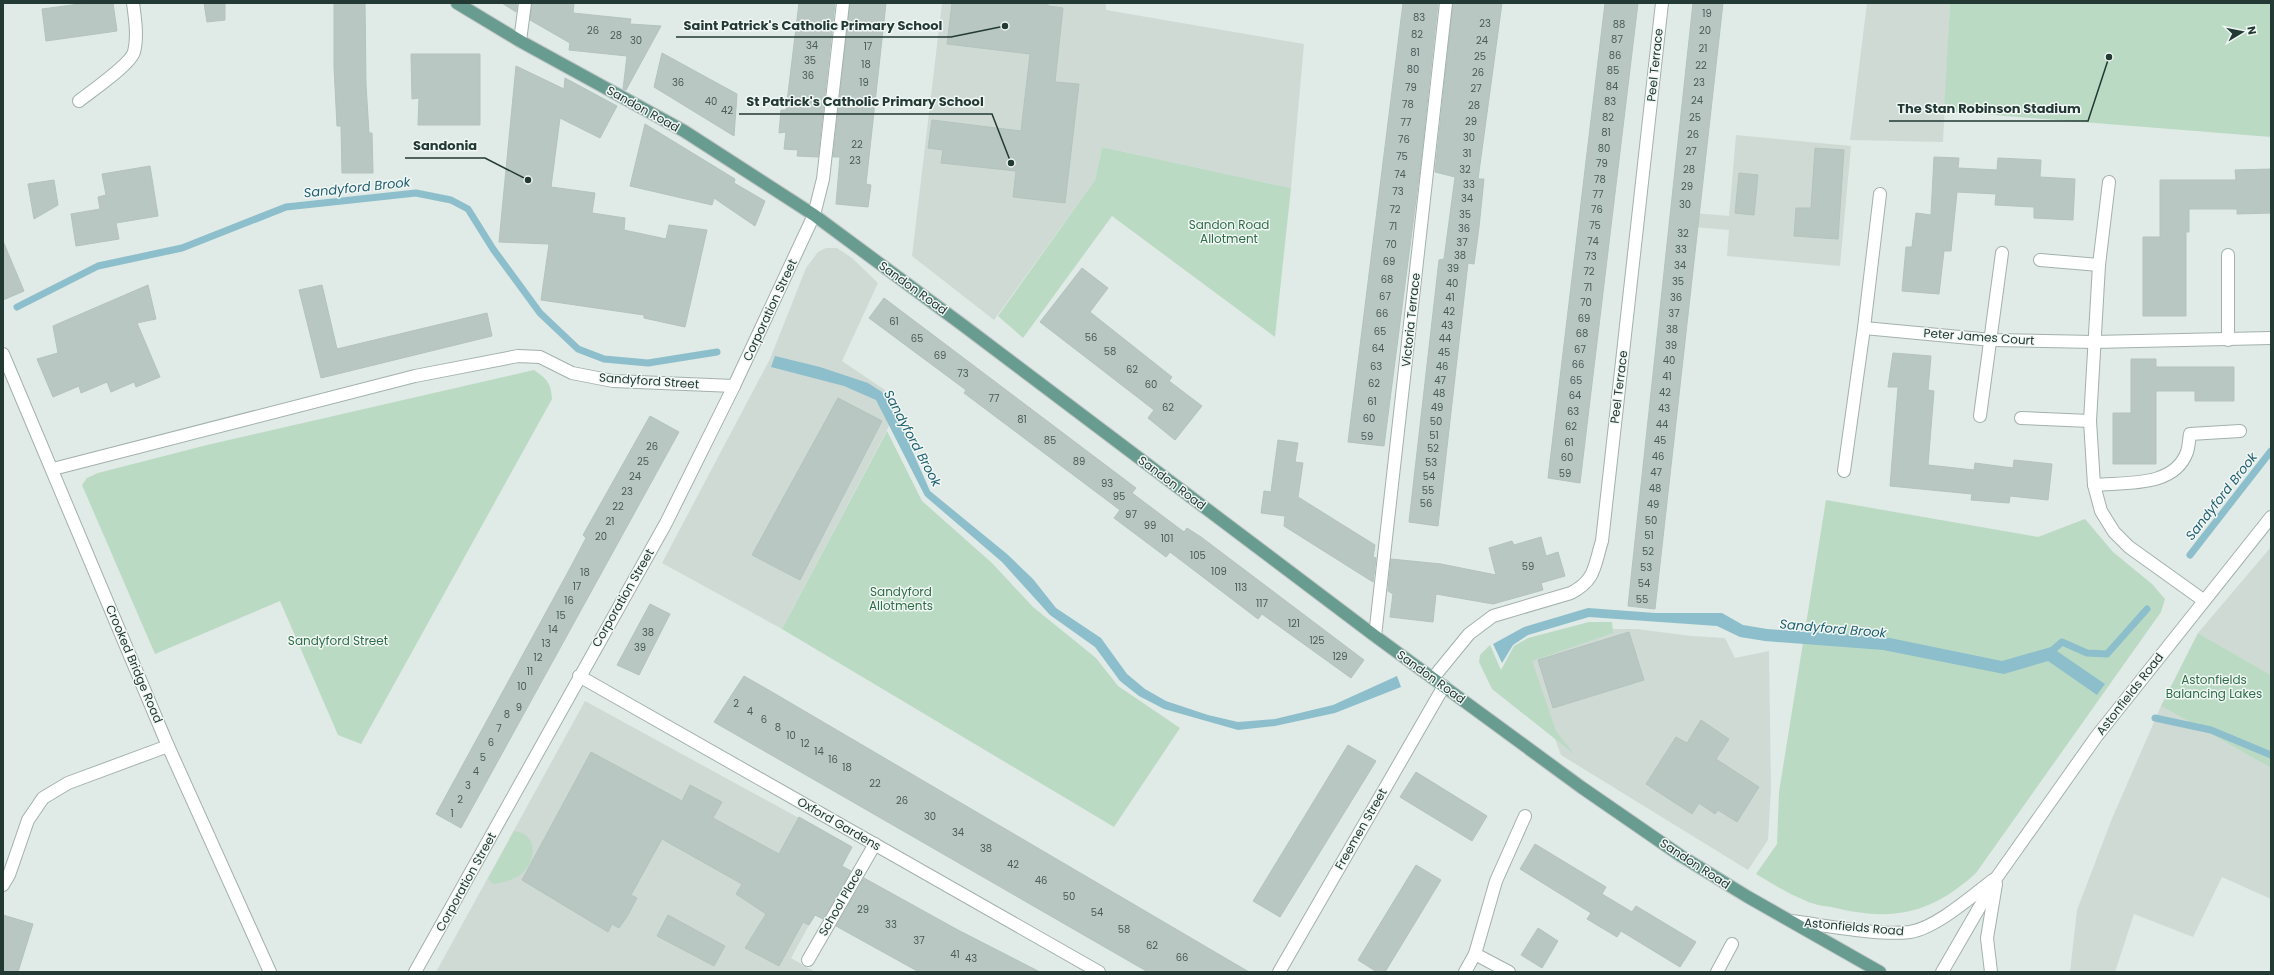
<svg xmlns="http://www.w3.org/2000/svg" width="2274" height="975" font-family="Poppins,sans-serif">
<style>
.built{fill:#cfdad5}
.green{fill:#bbdac4}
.water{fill:#8cbfcb}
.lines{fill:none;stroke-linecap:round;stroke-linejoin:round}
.stream{stroke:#8cbfcb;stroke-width:7}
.building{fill:#b9c7c2;stroke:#b3c3bd}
.minor-casing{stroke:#a3b1ad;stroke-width:14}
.major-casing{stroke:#bdc4c2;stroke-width:14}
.minor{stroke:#fff;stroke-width:12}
.major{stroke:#689c91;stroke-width:12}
.labels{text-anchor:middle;stroke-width:3;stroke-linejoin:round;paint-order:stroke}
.number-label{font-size:10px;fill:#485c58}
.street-label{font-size:12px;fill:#223934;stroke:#f1f7f4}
.park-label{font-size:12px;fill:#306d49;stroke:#f1f7f4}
.water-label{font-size:13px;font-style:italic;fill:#216070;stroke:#f1f7f4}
.leader{fill:none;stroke:#223934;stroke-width:1.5}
.callout-dot{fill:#223934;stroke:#f1f7f4;stroke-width:1.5}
.callout-label{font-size:13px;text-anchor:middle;font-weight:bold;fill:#223934;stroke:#f1f7f4;stroke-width:3;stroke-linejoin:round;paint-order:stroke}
</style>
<rect width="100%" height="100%" fill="#e0eae6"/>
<g class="built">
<path d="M942 3H1106V10L1304 44 1291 188 1102 147 1095 180 994 320 912 256Z"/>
<path d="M1867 3H1950L1943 142 1850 140Z"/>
<path d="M1736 135 1851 146 1840 266 1727 256 1729 230 1669 225 1671 211 1729 216Z"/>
<path d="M826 248H837L852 258 878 283 842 361 885 390 889 426 782 629 662 563 770 359 806 268 818 252Z"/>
<path d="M2271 547V675L2198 633Z"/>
<path d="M1613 629H1637L1691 636 1725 638 1735 658 1769 651 1771 789 1768 840 1748 870 1561 755 1526 659Z"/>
<path d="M585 701 852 847 791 958 815 972H436Z"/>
<path d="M2161 706 2271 768V899L2222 877 2193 937 2134 914 2115 972H2070L2077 910 2111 821Z"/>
</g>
<g class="green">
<path d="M1950 3H2271V137L1944 111Z"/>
<path d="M1102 147 1291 188 1275 337 1112 216 1023 338 998 316 1095 180Z"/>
<path d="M534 370C547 379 551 383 552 399L361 744 338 735 280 601 155 654 82 485 87 478 98 473 207 445Z"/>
<path d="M887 431 922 501 992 563 1033 607 1096 658 1118 686 1180 728 1114 827 782 629Z"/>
<path d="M1826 500 2038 537 2085 519 2113 552 2152 584 2165 599 2161 612 1976 873C1932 913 1894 922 1836 908 1826 906 1813 905 1804 900 1787 893 1771 883 1756 874L1777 844 1779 792Z"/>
<path d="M1589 622H1612L1613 633 1532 661 1556 731 1574 754 1492 689 1479 662 1480 655 1490 645 1501 670 1514 646 1528 638Z"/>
<path d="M2198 633 2271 675V768L2161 706Z"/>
<path d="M514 831C539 833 537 863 520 875 513 880 502 883 493 884L488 879Z"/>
</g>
<g class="water">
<path d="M775 356 820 367 868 383 882 392 904 432 930 491 1007 554 1033 579 1056 608 1101 638 1127 674 1145 689 1166 701 1208 715 1238 722 1275 719 1333 705 1397 676 1401 687 1335 713 1275 726 1238 730 1164 709 1139 696 1120 681 1095 647 1050 615 1002 562 925 496 876 400 844 386 771 367Z"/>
<path d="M1588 608 1655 613H1722L1743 625 1767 629 1885 637 2002 661 2051 647 2105 684 2097 695 2048 661 2004 674 1883 650 1765 641 1740 637 1717 626 1589 617 1528 635 1513 645 1502 663 1493 644 1524 627Z"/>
</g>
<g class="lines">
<g class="stream">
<path d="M17 307 98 266 182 248 286 207 416 193 451 200 468 209 493 249 540 313 578 349 604 359 648 363 717 352"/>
<path d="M2190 555 2271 451"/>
<path d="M2047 655 2062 642 2087 653 2107 654 2147 609"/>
<path d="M2155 718 2211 730 2271 755"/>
</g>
</g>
<g class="building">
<path d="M87 3H113L117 31 46 41 42 9Z"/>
<path d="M204 3H225V20L207 22Z"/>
<path d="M334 3H365L366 85 369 133H372L373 173H342L341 126H337L334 67Z"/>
<path d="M502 3H517L516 12Z"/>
<path d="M532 3H574L573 13 631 19 630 24 661 26 626 90 623 89 627 56 569 50 570 43 530 20Z"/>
<path d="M799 3H835L818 157 797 156 798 150 784 149 786 132 779 133 781 110H786Z"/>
<path d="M850 3H886L866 184 871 185 868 207 836 204 840 157H833Z"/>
<path d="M952 3H1048V6L1063 8 1055 82 1079 84 1065 203 1013 197 1016 171 941 163 943 150 928 148 932 120 1021 131 1030 54 947 44Z"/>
<path d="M1403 3H1438L1420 169 1384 446 1348 442Z"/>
<path d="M1453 3H1502L1478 179H1484L1479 227 1474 264 1468 263 1438 526 1409 522 1439 260 1444 259 1455 177 1435 172Z"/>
<path d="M1605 3H1638L1580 483 1548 478Z"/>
<path d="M1693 3H1723L1655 609 1628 606Z"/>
<path d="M662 53 737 94 734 136 654 87Z"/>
<path d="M411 54H480V125H418L419 98 412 99Z"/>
<path d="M516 66 564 89 565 78 617 106 600 138 560 118 551 187 595 193 592 213 625 218 624 230 666 239 669 225 707 230 685 327 644 318V315L541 300 549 244 499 242Z"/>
<path d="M645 124 735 179 734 183 765 201 755 226 714 198 712 205 630 186Z"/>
<path d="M1815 148 1844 150 1838 239 1794 236 1796 208H1811Z"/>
<path d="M1934 157 1959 158 1958 168 1997 170 1998 158 2041 160 2040 177 2075 179 2073 220 2034 218V207L1995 205 1996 194 1957 192 1951 251H1944L1939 294 1902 291 1906 247H1912L1916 213 1931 215Z"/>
<path d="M150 166 158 216 116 223 119 239 76 246 71 214 100 209 98 197 106 195 102 174Z"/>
<path d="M2271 169V213L2237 214V209H2189V232H2186V316H2143V237H2160V180H2236L2235 170Z"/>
<path d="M1739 173 1758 175 1754 215 1735 213Z"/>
<path d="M54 180 58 205 34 219 28 184Z"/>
<path d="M3 241 24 291 3 300Z"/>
<path d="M1082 268 1108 288 1090 312 1172 377 1169 381 1202 406 1175 440 1148 418 1154 410 1040 322Z"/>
<path d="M148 285 156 319 137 323 160 377 136 387 134 382 111 392 107 382 81 393 79 386 53 397 37 359 58 353 53 326Z"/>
<path d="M322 285 337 349 487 313 492 336 321 378 299 290Z"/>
<path d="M884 298 1136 488 1132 493 1184 532 1187 528 1201 537 1364 660 1351 678 1262 614 1258 619 1170 552 1166 557 1114 518 1120 510 964 393 966 390 869 318Z"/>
<path d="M1893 353 1931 356 1928 390 1934 391 1928 465 1974 470 1975 463 2013 468 2014 460 2052 464 2048 500 2010 496 2009 503 1971 500 1972 494 1890 486 1898 387H1888Z"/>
<path d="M2131 359H2156V367H2234V401H2195V391H2156V464H2113V413H2131Z"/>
<path d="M838 398 882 421 800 580 752 555Z"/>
<path d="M650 416 679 432 461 828 436 814 568 572 586 538 583 535Z"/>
<path d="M1278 440 1298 443 1295 462 1303 463 1298 497 1375 545 1373 557 1376 558 1373 582 1284 526 1285 516 1261 513 1264 491 1271 492Z"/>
<path d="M1541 537 1546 556 1558 552 1565 576 1541 583 1543 590 1493 604 1436 594 1433 622 1390 617 1393 594 1388 591 1391 559 1441 564 1496 575 1489 548 1512 541 1514 545Z"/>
<path d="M650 604 670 614 639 675 617 665Z"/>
<path d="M1629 632 1644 680 1553 708 1538 660Z"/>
<path d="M744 676 772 692 1249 972H1148L714 722Z"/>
<path d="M1701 720 1729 739 1716 759 1759 787 1737 822 1718 810 1715 814 1699 803 1692 814 1646 784 1676 737 1687 743Z"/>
<path d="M1348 745 1376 761 1280 917 1253 901Z"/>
<path d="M591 752 682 801 690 785 722 802 713 818 779 854 799 817 852 847 842 866 851 871 823 919 815 915 809 925 803 922 779 966 745 948 766 914 736 894 742 884 662 839 631 895 637 898 628 915 619 928 612 924 608 932 522 880Z"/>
<path d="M1416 772 1487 816 1472 841 1400 797Z"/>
<path d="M1535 844 1606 887 1602 894 1632 912 1636 906 1696 942 1680 967 1621 931 1617 937 1587 919 1591 913 1520 869Z"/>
<path d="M1416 865 1441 880 1385 972H1377L1358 960Z"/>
<path d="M864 878 958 930 1040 972H919L836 926Z"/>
<path d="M3 915 33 924 18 972H3Z"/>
<path d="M668 915 725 946 714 966 657 936Z"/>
<path d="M1538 928 1558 941 1542 968 1521 955Z"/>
</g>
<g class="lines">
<g class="minor-casing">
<g id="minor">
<path d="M520 41 525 3"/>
<path d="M79 101C90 92 130 65 134 52 138 37 135 18 133 3"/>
<path d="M2109 182 2099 265 2090 421 2094 485 2101 511 2114 532 2129 547 2203 600"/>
<path d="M2040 260 2099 265"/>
<path d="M1864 328 1992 340 2094 342 2271 338"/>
<path d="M2228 340V255"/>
<path d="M3 354 168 746 270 972"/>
<path d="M1980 416 2002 253"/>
<path d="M2021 418 2090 421"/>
<path d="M53 469 415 376 518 356 540 357 572 373 613 381 734 386"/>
<path d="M1844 471 1864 328 1880 194"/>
<path d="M2094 485C2125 482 2174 488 2187 452 2189 446 2189 439 2190 434L2240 431"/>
<path d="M1375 636 1446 3"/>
<path d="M579 676 1099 972"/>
<path d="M1433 678 1469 634 1493 616 1571 593C1596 580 1594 566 1602 541L1662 3"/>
<path d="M3 885 9 875 28 820 43 798 68 783 168 746"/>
<path d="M1791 921C1824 925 1878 936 1910 932 1936 928 1972 896 1993 880"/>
<path d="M808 960 875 844"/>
<path d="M415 972 666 523 734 386 814 215 823 179 843 3"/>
<path d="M1279 972 1444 686"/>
<path d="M1465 972 1475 954"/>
<path d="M1509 972 1475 954 1496 881 1525 816"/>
<path d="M1717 972 1732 944"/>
<path d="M1942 972 1997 877 2096 737 2271 517"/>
<path d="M1991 972 1987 938 1996 884"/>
</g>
</g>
<g class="major-casing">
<path id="major" d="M457 3 520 41 684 131 814 215 964 326 1375 636 1581 787 1681 856 1748 897 1880 972"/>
</g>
<use href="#minor" class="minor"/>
<use href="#major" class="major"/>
</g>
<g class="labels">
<g class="number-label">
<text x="1707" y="17">19</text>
<text x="1419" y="21">83</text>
<text x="1485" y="27">23</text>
<text x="1619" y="28">88</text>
<text x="593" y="34">26</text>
<text x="1705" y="34">20</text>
<text x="1417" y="38">82</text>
<text x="616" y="39">28</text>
<text x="1617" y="43">87</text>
<text x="636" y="44">30</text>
<text x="1482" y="44">24</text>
<text x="812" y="49">34</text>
<text x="868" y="50">17</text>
<text x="1703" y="52">21</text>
<text x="1415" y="56">81</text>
<text x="1615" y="59">86</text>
<text x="1480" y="60">25</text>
<text x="810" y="64">35</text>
<text x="866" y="68">18</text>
<text x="1701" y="69">22</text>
<text x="1413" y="73">80</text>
<text x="1613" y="74">85</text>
<text x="1478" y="76">26</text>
<text x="808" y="79">36</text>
<text x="678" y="86">36</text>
<text x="864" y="86">19</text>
<text x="1699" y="86">23</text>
<text x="1612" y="90">84</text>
<text x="1411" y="91">79</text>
<text x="1476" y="92">27</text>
<text x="1697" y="104">24</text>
<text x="711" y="105">40</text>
<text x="1610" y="105">83</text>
<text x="1408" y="108">78</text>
<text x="1474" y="109">28</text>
<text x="727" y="114">42</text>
<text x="1608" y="121">82</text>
<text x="1695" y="121">25</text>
<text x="1471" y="125">29</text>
<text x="1406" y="126">77</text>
<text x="1606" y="136">81</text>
<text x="1693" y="138">26</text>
<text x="1469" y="141">30</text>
<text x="1404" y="143">76</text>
<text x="857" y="148">22</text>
<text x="1604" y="152">80</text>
<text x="1691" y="155">27</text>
<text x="1467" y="157">31</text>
<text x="1402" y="160">75</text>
<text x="855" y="164">23</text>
<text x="1602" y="167">79</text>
<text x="1465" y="173">32</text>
<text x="1689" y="173">28</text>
<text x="1400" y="178">74</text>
<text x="1600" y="183">78</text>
<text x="1469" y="188">33</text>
<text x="1687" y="190">29</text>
<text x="1398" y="195">73</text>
<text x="1598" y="198">77</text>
<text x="1467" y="202">34</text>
<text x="1685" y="208">30</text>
<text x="1395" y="213">72</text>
<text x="1597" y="213">76</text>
<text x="1465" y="218">35</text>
<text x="1595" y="229">75</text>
<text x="1393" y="230">71</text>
<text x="1464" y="232">36</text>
<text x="1683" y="237">32</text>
<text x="1593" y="245">74</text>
<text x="1462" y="246">37</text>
<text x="1391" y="248">70</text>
<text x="1681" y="253">33</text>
<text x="1460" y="259">38</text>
<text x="1591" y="260">73</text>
<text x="1389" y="265">69</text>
<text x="1680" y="269">34</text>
<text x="1453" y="272">39</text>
<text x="1589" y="275">72</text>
<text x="1387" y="283">68</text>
<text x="1678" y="285">35</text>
<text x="1452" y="287">40</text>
<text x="1588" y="291">71</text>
<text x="1385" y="300">67</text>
<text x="1450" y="301">41</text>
<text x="1676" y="301">36</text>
<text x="1586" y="306">70</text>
<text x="1449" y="315">42</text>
<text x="1382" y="317">66</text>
<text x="1674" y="317">37</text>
<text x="1584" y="322">69</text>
<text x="894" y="325">61</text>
<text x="1447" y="329">43</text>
<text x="1672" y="333">38</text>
<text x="1380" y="335">65</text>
<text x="1582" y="337">68</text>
<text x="1091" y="341">56</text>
<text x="917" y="342">65</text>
<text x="1445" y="342">44</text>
<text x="1671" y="349">39</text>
<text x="1378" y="352">64</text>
<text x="1580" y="353">67</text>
<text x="1110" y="355">58</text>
<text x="1444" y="356">45</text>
<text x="940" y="359">69</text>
<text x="1669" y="364">40</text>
<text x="1578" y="368">66</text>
<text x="1376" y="370">63</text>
<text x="1442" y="370">46</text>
<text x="1132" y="373">62</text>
<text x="963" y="377">73</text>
<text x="1667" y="380">41</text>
<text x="1440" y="384">47</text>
<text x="1576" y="384">65</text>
<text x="1374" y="387">62</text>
<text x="1151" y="388">60</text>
<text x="1665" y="396">42</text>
<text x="1439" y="397">48</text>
<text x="1575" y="399">64</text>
<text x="994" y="402">77</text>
<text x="1372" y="405">61</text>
<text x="1168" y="411">62</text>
<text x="1437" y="411">49</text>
<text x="1664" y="412">43</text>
<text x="1573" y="415">63</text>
<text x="1369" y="422">60</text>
<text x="1022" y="423">81</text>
<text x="1436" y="425">50</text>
<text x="1662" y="428">44</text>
<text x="1571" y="430">62</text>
<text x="1434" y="439">51</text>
<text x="1367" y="440">59</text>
<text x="1050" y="444">85</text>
<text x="1660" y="444">45</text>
<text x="1569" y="446">61</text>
<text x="652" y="450">26</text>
<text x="1433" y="452">52</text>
<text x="1658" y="460">46</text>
<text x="1567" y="461">60</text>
<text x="643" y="465">25</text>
<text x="1079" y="465">89</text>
<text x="1431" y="466">53</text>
<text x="1656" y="476">47</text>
<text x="1565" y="477">59</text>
<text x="635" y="480">24</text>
<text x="1429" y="480">54</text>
<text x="1107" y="487">93</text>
<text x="1655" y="492">48</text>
<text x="1428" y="494">55</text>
<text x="627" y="495">23</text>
<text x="1119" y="500">95</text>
<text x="1426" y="507">56</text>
<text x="1653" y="508">49</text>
<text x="618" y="510">22</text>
<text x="1131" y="518">97</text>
<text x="1651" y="524">50</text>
<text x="610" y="525">21</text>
<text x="1150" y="529">99</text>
<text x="1649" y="539">51</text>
<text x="601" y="540">20</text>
<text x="1167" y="542">101</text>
<text x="1648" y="555">52</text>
<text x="1198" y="559">105</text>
<text x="1528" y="570">59</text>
<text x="1646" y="571">53</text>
<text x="1219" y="575">109</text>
<text x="585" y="576">18</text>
<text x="1644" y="587">54</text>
<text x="577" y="590">17</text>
<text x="1241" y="591">113</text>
<text x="1642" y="603">55</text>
<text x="569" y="604">16</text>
<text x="1262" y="607">117</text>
<text x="561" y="619">15</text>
<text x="1294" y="627">121</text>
<text x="553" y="633">14</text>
<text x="648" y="636">38</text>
<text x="1317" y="644">125</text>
<text x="546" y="647">13</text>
<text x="640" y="651">39</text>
<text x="1340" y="660">129</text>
<text x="538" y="661">12</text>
<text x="530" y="675">11</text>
<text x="522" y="690">10</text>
<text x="736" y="707">2</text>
<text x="519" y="711">9</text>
<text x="750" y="715">4</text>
<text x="507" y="718">8</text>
<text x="764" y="723">6</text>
<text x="778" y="731">8</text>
<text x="499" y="732">7</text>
<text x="791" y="739">10</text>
<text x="491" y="746">6</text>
<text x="805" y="747">12</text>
<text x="819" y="755">14</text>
<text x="483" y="761">5</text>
<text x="833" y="763">16</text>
<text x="847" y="771">18</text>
<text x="476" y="775">4</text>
<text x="875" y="787">22</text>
<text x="468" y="789">3</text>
<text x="460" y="803">2</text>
<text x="902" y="804">26</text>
<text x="452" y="817">1</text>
<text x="930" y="820">30</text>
<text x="958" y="836">34</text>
<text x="986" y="852">38</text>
<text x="1013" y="868">42</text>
<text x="1041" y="884">46</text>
<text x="1069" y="900">50</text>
<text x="863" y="913">29</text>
<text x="1097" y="916">54</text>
<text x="891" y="928">33</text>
<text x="1124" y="933">58</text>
<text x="919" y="944">37</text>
<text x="1152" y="949">62</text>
<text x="955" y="958">41</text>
<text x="1182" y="961">66</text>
<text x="971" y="962">43</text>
</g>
<g class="street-label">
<text transform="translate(1655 65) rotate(-84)" y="4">Peel Terrace</text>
<text transform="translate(643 109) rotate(29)" y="4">Sandon Road</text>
<text transform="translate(913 288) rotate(36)" y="4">Sandon Road</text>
<text transform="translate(770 310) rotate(-65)" y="4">Corporation Street</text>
<text transform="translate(1411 320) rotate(-84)" y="4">Victoria Terrace</text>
<text transform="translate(1979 337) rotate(4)" y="4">Peter James Court</text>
<text transform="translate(649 381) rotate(4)" y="4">Sandyford Street</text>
<text transform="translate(1619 387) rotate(-83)" y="4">Peel Terrace</text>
<text transform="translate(1172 483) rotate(37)" y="4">Sandon Road</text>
<text transform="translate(623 598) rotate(-60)" y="4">Corporation Street</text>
<text transform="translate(134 664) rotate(67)" y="4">Crooked Bridge Road</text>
<text transform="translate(1431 677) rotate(36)" y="4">Sandon Road</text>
<text transform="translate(2130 694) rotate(-52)" y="4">Astonfields Road</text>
<text transform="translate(839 824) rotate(30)" y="4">Oxford Gardens</text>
<text transform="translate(1361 829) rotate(-60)" y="4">Freemen Street</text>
<text transform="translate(1695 864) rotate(33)" y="4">Sandon Road</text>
<text transform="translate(466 882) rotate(-61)" y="4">Corporation Street</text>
<text transform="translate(841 902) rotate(-60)" y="4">School Place</text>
<text transform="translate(1854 927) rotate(5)" y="4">Astonfields Road</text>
</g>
<g class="park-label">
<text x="1229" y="229">Sandon Road<tspan x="1229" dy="14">Allotment</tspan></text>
<text x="901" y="596">Sandyford<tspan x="901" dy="14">Allotments</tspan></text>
<text x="338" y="645">Sandyford Street</text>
<text x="2214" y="684">Astonfields<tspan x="2214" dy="14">Balancing Lakes</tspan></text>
</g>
<g class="water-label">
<text transform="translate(357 187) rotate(-6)" y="5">Sandyford Brook</text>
<text transform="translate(913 438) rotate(62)" y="5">Sandyford Brook</text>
<text transform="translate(2221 496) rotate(-52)" y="5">Sandyford Brook</text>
<text transform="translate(1833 628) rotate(5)" y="5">Sandyford Brook</text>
</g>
</g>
<path class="leader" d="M1005 26L951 37H676M1011 163L992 114H739M2109 57L2088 121H1889M528 180L485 158H405"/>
<g class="callout-dot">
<circle cx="1005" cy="26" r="4"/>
<circle cx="1011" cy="163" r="4"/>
<circle cx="2109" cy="57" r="4"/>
<circle cx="528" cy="180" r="4"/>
</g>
<g class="callout-label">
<text x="813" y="30">Saint Patrick's Catholic Primary School</text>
<text x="865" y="106">St Patrick's Catholic Primary School</text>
<text x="1989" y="113">The Stan Robinson Stadium</text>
<text x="445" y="150">Sandonia</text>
</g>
<rect width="2274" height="975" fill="none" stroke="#223934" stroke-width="8"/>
<g transform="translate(2242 32) rotate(80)" stroke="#f1f7f4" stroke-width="3" paint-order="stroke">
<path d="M0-3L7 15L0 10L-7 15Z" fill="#223934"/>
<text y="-6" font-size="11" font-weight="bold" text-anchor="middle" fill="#223934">N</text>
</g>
</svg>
